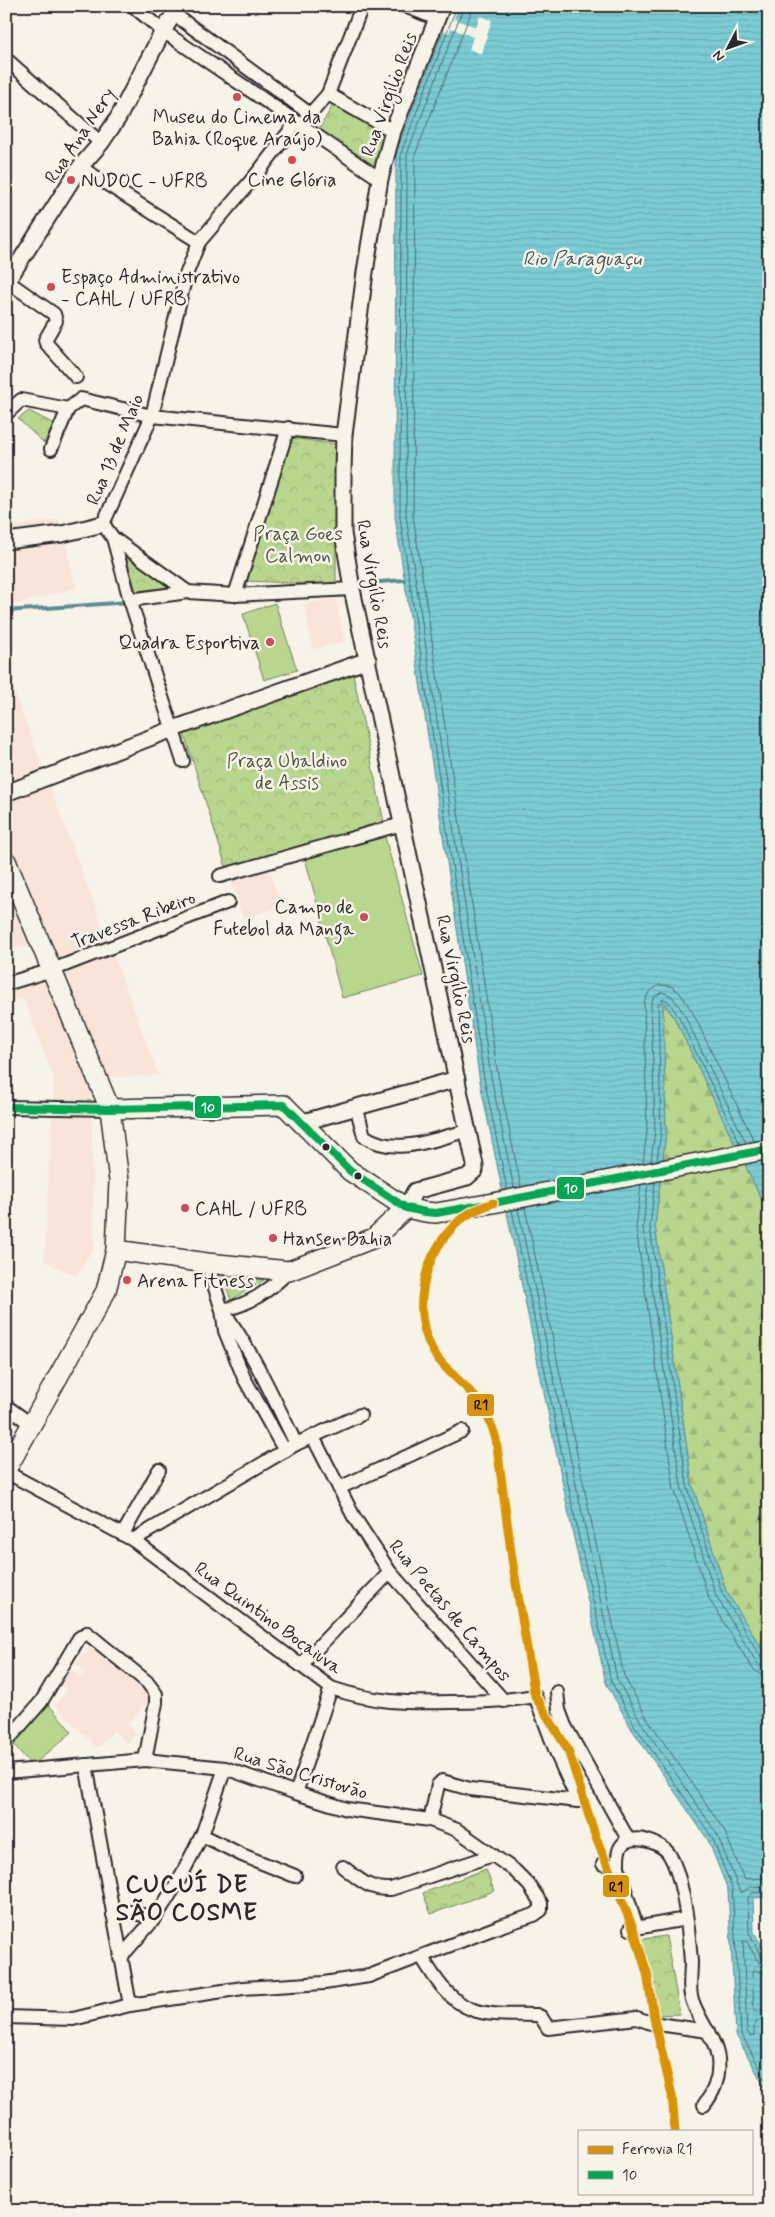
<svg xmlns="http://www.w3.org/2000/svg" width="775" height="2217" font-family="Mynerve,sans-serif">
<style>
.built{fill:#f9e4da}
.grass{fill:#b8d68e;stroke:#72805c}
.forest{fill:url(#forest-firs);stroke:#72805c}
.park{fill:url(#park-crowns);stroke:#72805c}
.water{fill:url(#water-rules);stroke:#5b8c90}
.pier{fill:#f7f3e8}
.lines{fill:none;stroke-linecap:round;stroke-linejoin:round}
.shore{stroke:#4b6b6f;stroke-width:1}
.stream{stroke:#5b8c90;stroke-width:4}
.minor-casing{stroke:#2b2b2b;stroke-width:16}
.tertiary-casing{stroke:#2b2b2b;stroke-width:19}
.primary-casing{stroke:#2b2b2b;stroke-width:22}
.minor{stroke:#f7f3e8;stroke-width:12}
.tertiary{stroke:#f7f3e8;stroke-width:15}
.primary{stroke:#f7f3e8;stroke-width:19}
.bus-1-casing{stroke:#f7f3e8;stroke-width:11}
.bus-1{stroke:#00a651;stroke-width:8}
.rail-1-casing{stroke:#f7f3e8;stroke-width:12}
.rail-1{stroke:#d89406;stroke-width:9}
.poi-dot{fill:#d1495b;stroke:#f7f3e8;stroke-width:2}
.bus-dot{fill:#2b2b2b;stroke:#f7f3e8;stroke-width:2}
.labels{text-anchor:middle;stroke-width:5;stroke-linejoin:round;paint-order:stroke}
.street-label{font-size:19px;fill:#2b2b2b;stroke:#f7f3e8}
.poi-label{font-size:19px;fill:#2b2b2b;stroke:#f7f3e8;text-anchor:start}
.park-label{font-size:19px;fill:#4e5644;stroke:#f7f3e8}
.water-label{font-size:20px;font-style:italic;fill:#435b5e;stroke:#f7f3e8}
.district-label{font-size:24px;font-weight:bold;letter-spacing:1px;fill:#2b2b2b;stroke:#f7f3e8}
.line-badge{stroke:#f7f3e8;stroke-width:2}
.badge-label{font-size:14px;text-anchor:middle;font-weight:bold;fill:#fff}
.pale-badge-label{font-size:14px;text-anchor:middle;font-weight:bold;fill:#111}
</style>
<defs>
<pattern id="forest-firs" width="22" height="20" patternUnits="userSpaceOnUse" patternTransform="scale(1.25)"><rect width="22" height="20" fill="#b8d68e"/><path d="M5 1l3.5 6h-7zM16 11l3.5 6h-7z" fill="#9eb87b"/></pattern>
<pattern id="park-crowns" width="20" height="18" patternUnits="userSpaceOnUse" patternTransform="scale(1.25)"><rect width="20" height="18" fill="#b8d68e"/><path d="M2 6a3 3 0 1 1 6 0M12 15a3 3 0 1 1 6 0" fill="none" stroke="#9eb87b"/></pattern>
<pattern id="water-rules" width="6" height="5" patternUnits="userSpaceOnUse" patternTransform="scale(1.25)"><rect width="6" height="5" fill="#7bccd4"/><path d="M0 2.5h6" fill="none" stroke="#6aafb6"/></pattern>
</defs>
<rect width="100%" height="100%" fill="#f7f3e8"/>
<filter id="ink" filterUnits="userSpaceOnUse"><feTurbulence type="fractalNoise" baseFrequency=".02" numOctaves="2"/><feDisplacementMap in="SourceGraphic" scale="10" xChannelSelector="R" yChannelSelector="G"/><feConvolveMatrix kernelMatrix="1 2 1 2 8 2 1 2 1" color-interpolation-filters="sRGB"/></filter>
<g filter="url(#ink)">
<g class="built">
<path d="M59 519 76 588 6 607V527Z"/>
<path d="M336 598 345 642 313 649 304 604Z"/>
<path d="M6 670 159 1076 108 1077 6 840Z"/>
<path d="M269 868 282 906 243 918 231 881Z"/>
<path d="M6 876 35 945 6 950Z"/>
<path d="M44 978 91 1085 94 1247 76 1276 44 1261 54 1078 23 998 6 1002V990Z"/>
<path d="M94 1644 151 1699 128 1724 137 1733 127 1743 114 1731 97 1748 55 1705 67 1691 58 1681 70 1668 80 1678 85 1673 76 1663Z"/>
</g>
<g class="grass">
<path d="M275 603 297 670 264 680 243 614Z"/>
<path d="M385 837 423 976 342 998 305 858Z"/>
<path d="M49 1705 72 1732 32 1766 10 1740Z"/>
</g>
<path class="forest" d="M662 1000 675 1019 769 1215V1660L726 1591 692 1484 655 1226 666 1132Z"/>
<g class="park">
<path d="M334 103 396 141 383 184 314 138Z"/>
<path d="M29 411 54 424 44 443 18 419Z"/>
<path d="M291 438 336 444V585L247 581Z"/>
<path d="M124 549 171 587 136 591Z"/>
<path d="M351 664 385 827 227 870 181 724Z"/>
<path d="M222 1275 264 1280 231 1300Z"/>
<path d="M486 1869 494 1891 431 1914 423 1893Z"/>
<path d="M666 1936 680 2014 659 2015 652 1973 642 1939Z"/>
</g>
<path class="water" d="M453 6H769V1215L675 1019 663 1001 666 1132 655 1226 692 1484 726 1591 769 1660V1897L753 1898 754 1932 769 1959V2028L764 2029 769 2046V2095L736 2035 728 1890 708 1840 631 1728 606 1683 573 1534 480 1082 395 517 396 152Z"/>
<path class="pier" d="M449 10 456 13 454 19 476 27 480 16 492 20 481 54 469 49 473 37 451 28 449 33 441 30Z"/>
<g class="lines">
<g class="shore">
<path d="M457 6 401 153 400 517 484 1078 507 1189"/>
<path d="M464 6 407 154 406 516 491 1077 514 1188"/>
<path d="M471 6 470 15 415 155 413 516 498 1075 521 1187"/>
<path d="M657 1160 661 1132 658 1005 663 999 668 1001 679 1017 740 1144"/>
<path d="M651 1161 655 1131 651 1004 654 997 662 992 672 996 684 1014 746 1143"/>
<path d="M643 1163 647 1131 644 1002 649 992 659 985 671 986 680 993 692 1011 754 1141"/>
<path d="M655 1182 650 1227 687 1485 722 1593 762 1659 769 1662"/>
<path d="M648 1183 643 1227 681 1486 716 1596 757 1663 762 1667 769 1668"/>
<path d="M641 1185 636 1228 674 1489 709 1599 752 1668 760 1674 769 1675"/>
<path d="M525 1208 624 1676 647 1718 724 1830 744 1879 769 1878"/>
<path d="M518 1209 617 1679 641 1722 717 1834 740 1892H743L750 1887 769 1886"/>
<path d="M512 1210 578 1533 611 1681 635 1726 712 1837 732 1888 741 2033 769 2086"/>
<path d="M769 1892 752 1893 748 1898 749 1933 762 1958 769 1960"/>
<path d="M769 1967 759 1963 747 1942 743 1941 747 2031 750 2036 754 2035V2027L757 2021 769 2017"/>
<path d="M769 1974 754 1970 752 1972 754 2011 756 2012 769 2010"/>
</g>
<g class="stream">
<path d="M355 584 404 580"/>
<path d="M6 611 129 602"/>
</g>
<g class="minor-casing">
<g id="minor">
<path d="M133 6 163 31 380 179"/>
<path d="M405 6 437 19"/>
<path d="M174 14 310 114"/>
<path d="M6 59 101 143"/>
<path d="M328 94 393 131"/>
<path d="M305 120 328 94 362 6"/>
<path d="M80 167 199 242"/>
<path d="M7 281 54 314 56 321 45 340 46 343 76 377"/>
<path d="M6 414 21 400 68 409"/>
<path d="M51 449 68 409 81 399 152 416 344 435"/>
<path d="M113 538 188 592"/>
<path d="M235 595 288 428"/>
<path d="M130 600 188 592 235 595 352 589"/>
<path d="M183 761 130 600 113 538 103 524 152 416 186 275 199 242 256 175 296 123"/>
<path d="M220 876 402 824"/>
<path d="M6 984 52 970 228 902"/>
<path d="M356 1106 364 1136C396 1157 433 1139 467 1131"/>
<path d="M6 1107 110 1109"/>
<path d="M207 1263 222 1310 225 1331 244 1378 285 1451"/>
<path d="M222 1310C250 1305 270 1290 289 1271"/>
<path d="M223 1311C253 1352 274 1399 296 1444"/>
<path d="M6 1406 32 1425"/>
<path d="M313 1437 354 1517 390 1572 504 1701"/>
<path d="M6 1472 133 1540 331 1688C375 1703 405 1703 451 1702 480 1702 507 1701 535 1696L558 1757 578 1801"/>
<path d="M339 1488 462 1431"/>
<path d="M123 1534 159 1470"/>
<path d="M133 1540 296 1444 360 1415"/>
<path d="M301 1665 390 1572"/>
<path d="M557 1692 559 1710 565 1726 628 1839"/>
<path d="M6 1742 41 1702 79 1638 87 1633 147 1682 156 1694V1703L145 1760"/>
<path d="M86 1765 130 2005"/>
<path d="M225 1768 202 1835 242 1855 295 1876"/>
<path d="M6 1772 145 1760 225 1768 296 1793 347 1809 430 1820 457 1830 514 1870 529 1885 541 1903V1910L534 1915 503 1925 369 1976 324 1983 243 1988 130 2005 73 2019 6 2017"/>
<path d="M296 1793 331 1688"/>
<path d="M430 1820 438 1785 442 1781 470 1789 578 1801"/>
<path d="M603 1864 618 1867C618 1860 617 1851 622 1845 632 1833 661 1842 669 1854 684 1878 689 1933 691 1962 691 1973 689 1985 691 1996 696 2018 715 2036 718 2059 720 2076 715 2091 704 2105"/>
<path d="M343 1867C360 1880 369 1890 391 1889L493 1855"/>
<path d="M618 1867 637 1928"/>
<path d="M113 1915 130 1912 155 1918"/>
<path d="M630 1929 686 1919"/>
<path d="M422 1957C433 1976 449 2001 471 2009 491 2017 516 2014 537 2015L541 2017 548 2028 637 2018 651 2023 708 2031"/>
<path d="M120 1958 155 1918 179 1880 202 1835"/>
</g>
</g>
<g class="tertiary-casing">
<g id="tertiary">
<path d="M6 283 80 167 101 143 118 118 163 31 174 14 173 6"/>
<path d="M6 541 62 534 103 524"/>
<path d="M6 793 173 729 368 660"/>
<path d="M300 1123 457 1079"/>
<path d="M406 1208 415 1191 467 1177 475 1170V1165L352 589 343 533V472L344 435 365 272 380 179 393 131 442 6"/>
</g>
</g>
<g class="primary-casing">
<g id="primary">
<path d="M6 861 110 1109 119 1181 116 1250 106 1291 6 1470"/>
<path d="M110 1109 284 1105 350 1171 406 1208 425 1212 436 1213 493 1203 769 1149"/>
<path d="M116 1250 207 1263 289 1271 374 1238 406 1208"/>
</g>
</g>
<use href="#minor" class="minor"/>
<use href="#tertiary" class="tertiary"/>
<use href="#primary" class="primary"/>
<g class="bus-1-casing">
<path id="bus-1" d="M6 1107 110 1109 284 1105 350 1171 406 1208 425 1212 436 1213 493 1203 769 1149"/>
</g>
<use href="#bus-1" class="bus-1"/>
<g class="rail-1-casing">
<path id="rail-1" d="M493 1203C480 1208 467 1213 457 1223 423 1255 410 1312 434 1353 446 1372 465 1383 478 1401 487 1412 492 1425 496 1439L512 1559 535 1696 568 1750 595 1835 633 1928 647 1973 655 2023 672 2095 675 2131"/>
</g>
<use href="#rail-1" class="rail-1"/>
</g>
</g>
<g class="poi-dot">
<circle cx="237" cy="97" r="5"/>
<circle cx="292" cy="160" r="5"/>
<circle cx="71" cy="180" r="5"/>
<circle cx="51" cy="287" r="5"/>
<circle cx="270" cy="642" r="5"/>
<circle cx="364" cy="917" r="5"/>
<circle cx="185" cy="1208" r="5"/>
<circle cx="273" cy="1238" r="5"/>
<circle cx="127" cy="1280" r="5"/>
</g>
<g class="bus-dot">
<circle cx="326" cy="1147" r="4.5"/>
<circle cx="358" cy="1176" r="4.5"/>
</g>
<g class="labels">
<g class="street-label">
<text transform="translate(388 94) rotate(-70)" y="7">Rua Virgílio Reis</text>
<text transform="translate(79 135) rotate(-56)" y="7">Rua Ana Nery</text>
<text transform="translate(114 449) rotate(-67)" y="7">Rua 13 de Maio</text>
<text transform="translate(375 584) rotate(80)" y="7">Rua Virgílio Reis</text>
<text transform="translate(133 919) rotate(-21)" y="7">Travessa Ribeiro</text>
<text transform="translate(457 979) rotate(78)" y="7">Rua Virgílio Reis</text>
<text transform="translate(451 1610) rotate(50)" y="7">Rua Poetas de Campos</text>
<text transform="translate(269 1617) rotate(36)" y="7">Rua Quintino Bocaiuva</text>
<text transform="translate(301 1772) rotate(17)" y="7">Rua São Cristovão</text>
</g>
<g class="poi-label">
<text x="237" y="123" text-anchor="middle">Museu do Cinema da<tspan x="237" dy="22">Bahia (Roque Araújo)</tspan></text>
<text x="292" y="186" text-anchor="middle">Cine Glória</text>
<text x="81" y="187">NUDOC - UFRB</text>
<text x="61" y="283">Espaço Administrativo<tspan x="61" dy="22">- CAHL / UFRB</tspan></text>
<text x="260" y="649" text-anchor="end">Quadra Esportiva</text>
<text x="354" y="913" text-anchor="end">Campo de<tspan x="354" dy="22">Futebol da Manga</tspan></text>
<text x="195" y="1215">CAHL / UFRB</text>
<text x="283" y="1245">Hansen Bahia</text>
<text x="137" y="1287">Arena Fitness</text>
</g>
<g class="park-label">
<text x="298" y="540">Praça Goes<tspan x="298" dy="22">Calmon</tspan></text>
<text x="287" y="767">Praça Ubaldino<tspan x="287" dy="22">de Assis</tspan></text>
</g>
<g class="water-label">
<text x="582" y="265">Rio Paraguaçu</text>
</g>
<g class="district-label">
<text x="187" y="1892">CUCUÍ DE<tspan x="187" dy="28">SÃO COSME</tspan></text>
</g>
</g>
<g class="line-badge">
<rect x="194" y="1095" width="28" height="24" rx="5" fill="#00a651"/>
<rect x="556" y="1176" width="29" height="24" rx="5" fill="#00a651"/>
<rect x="466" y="1393" width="29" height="24" rx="5" fill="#d89406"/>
<rect x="602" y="1874" width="28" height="24" rx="5" fill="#d89406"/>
</g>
<g class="badge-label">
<text x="208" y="1112">10</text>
<text x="571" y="1193">10</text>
</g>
<g class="pale-badge-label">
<text x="481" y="1409">R1</text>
<text x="616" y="1891">R1</text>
</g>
<rect width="775" height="2217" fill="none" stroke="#f7f3e8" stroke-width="25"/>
<rect x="12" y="12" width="750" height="2192" fill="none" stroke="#2b2b2b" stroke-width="2" filter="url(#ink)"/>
<rect x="578" y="2130" width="175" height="65" fill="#f7f3e8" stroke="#a5a39c"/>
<rect x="588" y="2146" width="25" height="8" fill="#d89406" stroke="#a5a39c"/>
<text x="622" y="2154" font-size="15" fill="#2b2b2b">Ferrovia R1</text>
<rect x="588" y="2171" width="25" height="8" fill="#00a651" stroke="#a5a39c"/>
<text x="622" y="2180" font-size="15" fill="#2b2b2b">10</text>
<g transform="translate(728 48) rotate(229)" stroke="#f7f3e8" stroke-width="4" paint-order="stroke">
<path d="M0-4L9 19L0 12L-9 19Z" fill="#2b2b2b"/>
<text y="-8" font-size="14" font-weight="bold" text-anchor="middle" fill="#2b2b2b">N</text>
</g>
</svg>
